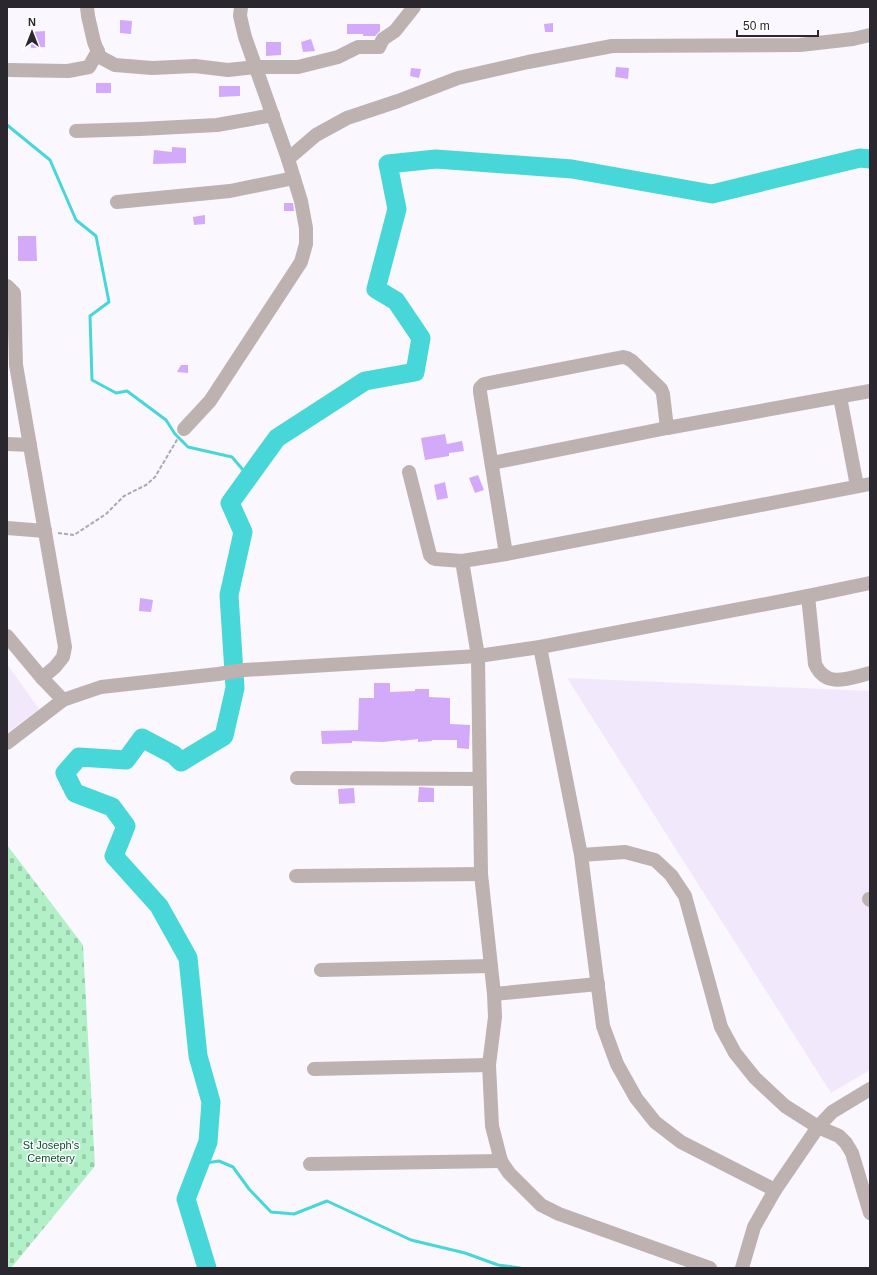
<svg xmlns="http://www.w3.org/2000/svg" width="877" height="1275" font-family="Helvetica,sans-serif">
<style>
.built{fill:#f2e8fc}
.cemetery{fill:url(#cemetery-stones)}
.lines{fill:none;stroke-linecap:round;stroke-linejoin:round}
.stream{stroke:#47d7d9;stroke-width:3}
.river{stroke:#47d7d9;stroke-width:19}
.building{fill:#d3a9f9}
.path{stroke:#ada9b1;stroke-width:2;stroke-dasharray:4 2;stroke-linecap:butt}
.minor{stroke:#bdb2b0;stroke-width:14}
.labels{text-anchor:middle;stroke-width:3;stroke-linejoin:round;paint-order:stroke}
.park-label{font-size:11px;fill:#004d2a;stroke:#fff}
</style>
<defs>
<pattern id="cemetery-stones" width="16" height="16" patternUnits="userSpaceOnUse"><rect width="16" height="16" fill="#b2f0c8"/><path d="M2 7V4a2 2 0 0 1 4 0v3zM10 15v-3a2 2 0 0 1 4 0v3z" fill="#99ceac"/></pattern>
</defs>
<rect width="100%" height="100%" fill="#fbf7ff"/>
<g class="built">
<path d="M7 664 39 709 7 733Z"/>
<path d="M567 678 870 691V1070L831 1093Z"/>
</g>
<path class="cemetery" d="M7 845 83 945 95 1166 11 1268H7Z"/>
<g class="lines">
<g class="stream">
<path d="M7 125 50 160 76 220 96 236 109 302 90 316 92 380 116 393 127 391 166 420 175 434 188 447 232 457 249 477"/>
<path d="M199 1164 219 1161 233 1167 249 1189 271 1212 294 1214 327 1201 411 1240 465 1253 498 1265 520 1268"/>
</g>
<path class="river" d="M207 1268 186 1199 208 1142 211 1102 198 1056 188 958 159 906 114 856 126 826 112 807 75 793 65 773 79 757 126 760 142 738 174 755 181 762 224 736 235 688 229 595 243 532 230 503 277 438 365 381 415 372 421 338 396 301 376 289 397 209 388 164 436 159 572 169 712 194 860 158 870 159"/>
</g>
<g class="building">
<path d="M120 20 132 21 131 34 120 33Z"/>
<path d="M553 23V32H545L544 24Z"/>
<path d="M347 24H380V31L375 36H363V34H347Z"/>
<path d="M45 31V47L31 48 30 32Z"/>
<path d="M311 39 315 51 303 52 301 42Z"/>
<path d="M266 42H281V55L266 56Z"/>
<path d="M616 67 629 68 628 79 615 77Z"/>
<path d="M411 68 421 69 419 78 410 76Z"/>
<rect x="96" y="83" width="15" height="10"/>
<path d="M219 86H240V96L219 97Z"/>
<path d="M172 147 186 148V163L153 164 154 150 172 152Z"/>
<path d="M284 203H293L294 211H284Z"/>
<path d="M205 215V224L194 225 193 217Z"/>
<path d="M18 236H36L37 261H18Z"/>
<path d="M181 365H188V373L177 372Z"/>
<path d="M445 434 447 444 462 441 464 451 449 453V456L425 460 421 438Z"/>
<path d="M478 475 484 490 475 493 469 478Z"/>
<path d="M445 482 448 498 437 500 434 485Z"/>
<path d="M140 598 153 600 151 612 139 611Z"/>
<path d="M374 683H390V692L415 691V689H429V697L450 698V724L470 725 469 749 457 748V740H432V741L418 742V739L401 741 400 740 383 742 352 741V743L322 744 321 731 358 730 359 698H374Z"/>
<path d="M419 787 434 788V802H418Z"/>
<path d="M354 788 355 803 339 804 338 789Z"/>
</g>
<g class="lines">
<path class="path" d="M58 533 74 535 106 514 124 496 146 485 155 477 178 438"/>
<g class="minor">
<path d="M87 7 88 16 94 42 100 57 115 65 152 68 195 66 228 70 256 67H298L338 57 358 47H379L383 39 395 31 414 7"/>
<path d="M9 70 68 71 89 67 98 51"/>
<path d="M76 131 140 129 217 125 273 115"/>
<path d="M288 159 316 135 347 118 398 101 458 78 528 62 612 46 800 45 853 39 870 35"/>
<path d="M117 202 230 191 294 178"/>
<path d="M7 286 14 293 16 365 65 647 63 657 55 667 42 678 63 700"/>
<path d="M840 397 857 486"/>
<path d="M184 429 210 401 301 262 306 244V228L301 201 288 159 245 37 240 16 241 7"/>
<path d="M7 444 30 445"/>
<path d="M492 463 667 428"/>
<path d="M409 472 430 555 433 558 436 559 462 561 478 656 481 874 494 994 495 1017 489 1065 492 1126 501 1161 509 1173 541 1205 559 1214 710 1268"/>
<path d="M7 528 45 531"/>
<path d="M506 554 480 392V388L484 384 623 357 627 358 632 361 661 389 663 394 667 428 870 391"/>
<path d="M462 561 506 554 870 484"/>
<path d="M808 596 815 664C826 689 849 678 870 673"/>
<path d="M7 636 42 678"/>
<path d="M540 647 581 855 603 1026 617 1064 636 1098 655 1122 681 1142 775 1190"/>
<path d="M7 743 63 700 101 687 218 674 244 670 478 656 540 647 808 596 870 583"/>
<path d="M297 778 479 779"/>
<path d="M581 855 625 852 655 860 671 875 685 896 721 1027 735 1053 755 1078 785 1106 818 1127 839 1136 846 1143 852 1153 870 1213"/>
<path d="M296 876 481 874"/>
<path d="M869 899 870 900"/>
<path d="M321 970 491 966"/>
<path d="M494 994 598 984"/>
<path d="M314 1069 489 1065"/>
<path d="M310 1164 501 1161"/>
<path d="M742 1268 754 1227 775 1190 818 1127 832 1112 870 1089"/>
</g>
</g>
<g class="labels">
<g class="park-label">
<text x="51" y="1149">St Joseph's<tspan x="51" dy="13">Cemetery</tspan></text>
</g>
</g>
<rect width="877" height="1275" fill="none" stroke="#2b272f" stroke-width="16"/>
<g transform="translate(32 32)" stroke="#ffffff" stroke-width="3" paint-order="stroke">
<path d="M0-3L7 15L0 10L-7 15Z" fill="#2b272f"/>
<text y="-6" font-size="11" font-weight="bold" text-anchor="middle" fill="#2b272f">N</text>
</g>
<path d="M737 30v6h81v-6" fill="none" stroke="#2b272f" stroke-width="2"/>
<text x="743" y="30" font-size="12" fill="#2b272f" stroke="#ffffff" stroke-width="3" paint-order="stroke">50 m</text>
</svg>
